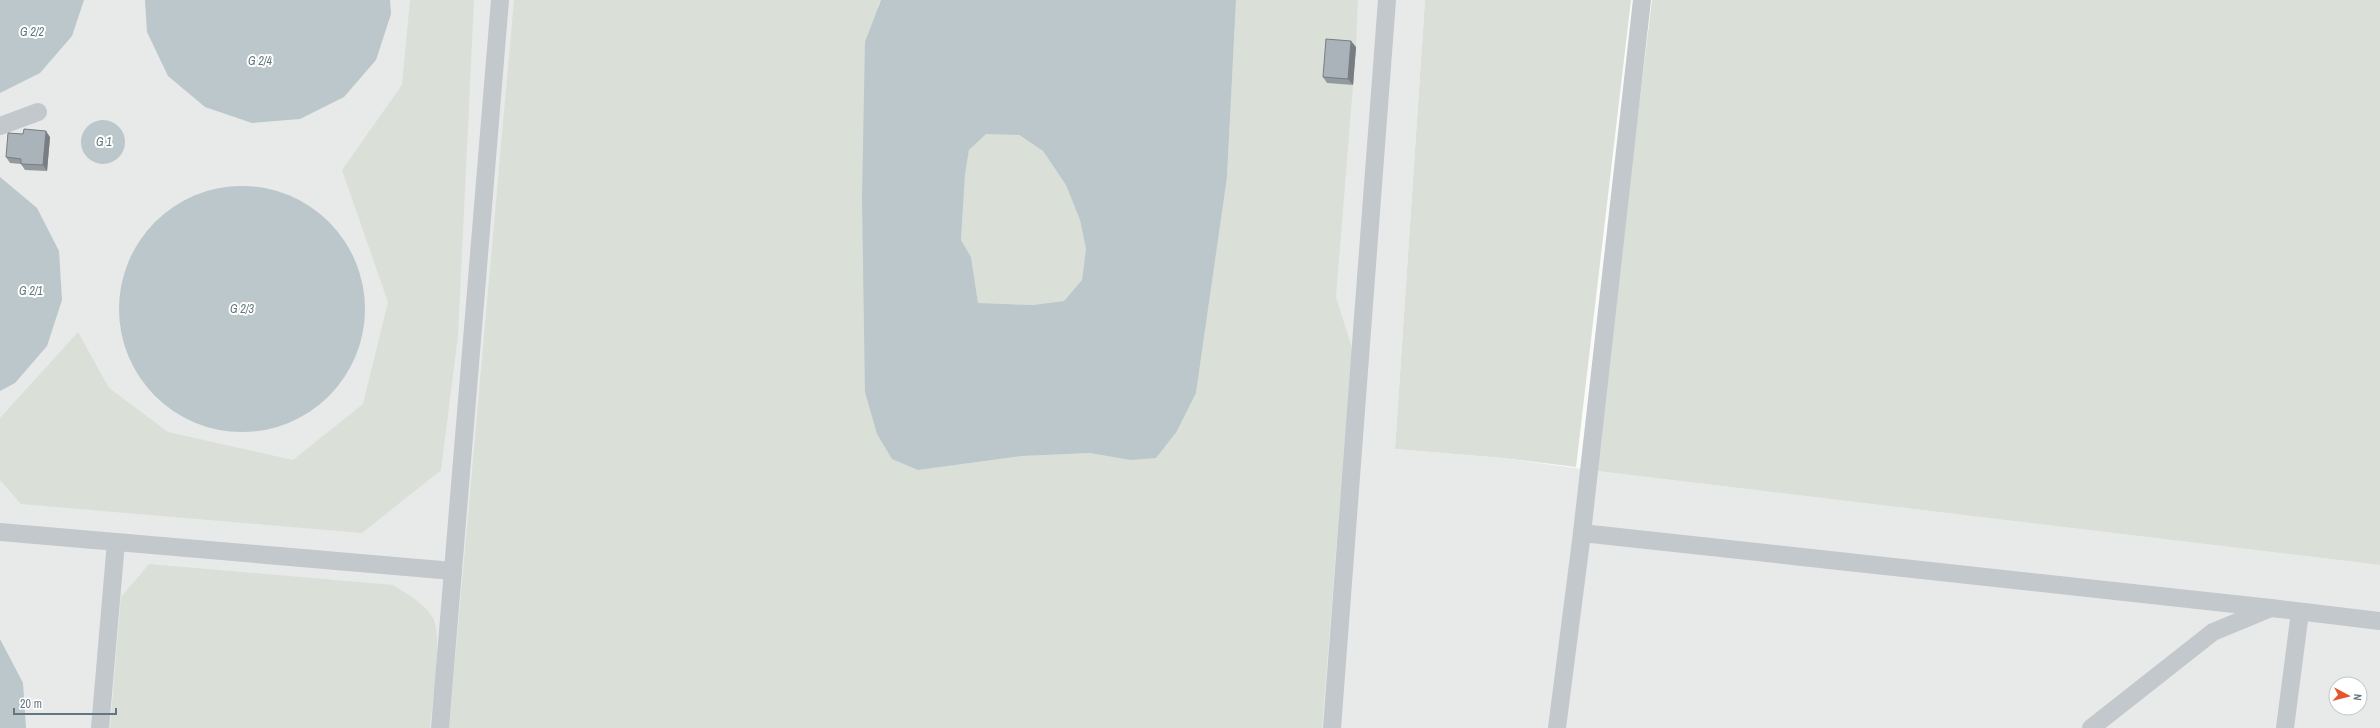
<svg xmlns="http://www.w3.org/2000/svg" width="2380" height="728" font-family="'Archivo Narrow',sans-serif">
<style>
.built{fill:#e8e9e9;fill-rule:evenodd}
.green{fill:#dadfd7}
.water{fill:#bbc7cb;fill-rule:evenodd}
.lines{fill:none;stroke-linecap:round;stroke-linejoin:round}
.lane{stroke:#c3c8cc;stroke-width:18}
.wall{fill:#929a9f}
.shaded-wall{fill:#777d82}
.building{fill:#aab3b9;stroke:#777d82}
.labels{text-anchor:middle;stroke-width:4;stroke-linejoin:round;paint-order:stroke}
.water-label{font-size:12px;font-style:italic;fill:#60757c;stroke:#fff}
</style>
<rect width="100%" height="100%" fill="#fafaf8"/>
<path class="built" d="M0 0H1425L1395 449 1503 458 1597 471 2380 565V728H0ZM2336 684H2360V708H2336Z"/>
<g class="green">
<path d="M410 0H474L458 336 441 470 362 533 21 504 0 480V418L78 332 109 388 168 432 293 460 363 404 388 302 342 170 402 85Z"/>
<path d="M514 0H881L878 5 918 470 1022 456 1090 453 1130 460 1177 431 1196 393 1227 177 1236 0H1358L1356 47 1327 83 1353 85 1336 297 1352 348 1322 728H449Z"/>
<path d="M1425 0H1631L1576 467 1503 458 1395 449Z"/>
<path d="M1652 0H2380V565L1597 471 1595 463Z"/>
<path d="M986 133 1018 135 1043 151 1066 185 1080 220 1086 249 1082 280 1064 301 1033 305 978 303 971 257 961 240 965 173 969 150Z"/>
<path d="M149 564 393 585C407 594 424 603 433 618 443 635 432 706 430 728H110L121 597Z"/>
</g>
<g class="water">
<path d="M0 0H84L72 36 40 73 0 93Z"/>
<path d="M145 0H390L391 14 376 60 344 97 300 119 252 123 205 107 168 76 147 32Z"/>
<path d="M881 0H1236L1227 177 1196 393 1177 431 1156 458 1130 460 1090 453 1022 456 918 470 892 459 877 434 865 392 862 198 865 42ZM986 134 1019 135 1043 151 1066 185 1080 220 1086 249 1082 280 1064 301 1033 305 978 303 971 257 961 240 965 174 969 150Z"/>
<circle cx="103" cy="142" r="22"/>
<path d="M0 177 37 208 59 251 62 300 47 346 15 383 0 391Z"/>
<circle cx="242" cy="309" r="123"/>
<path d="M0 639 23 683 26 728H0Z"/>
</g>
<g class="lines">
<g class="lane">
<path d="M1642 0 1582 533 2271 608"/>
<path d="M0 126 38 112"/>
<path d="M0 532 453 571"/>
<path d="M100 728 116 542"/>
<path d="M440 728 500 0"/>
<path d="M1332 728 1387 0"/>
<path d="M1557 728 1582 533"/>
<path d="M2091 728 2213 632 2271 608 2380 621"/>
<path d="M2285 728 2300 612"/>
</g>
</g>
<g class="wall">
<path d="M1356 47 1353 85 1327 83 1323 77Z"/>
<path d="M23 134 50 137 47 171 25 170 21 164 10 163 6 157Z"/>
</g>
<g class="shaded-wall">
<path d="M1351 41 1356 47 1353 85 1348 79Z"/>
<path d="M46 131 50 137 47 171 43 165Z"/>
</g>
<g class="building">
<path d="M1326 39 1351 41 1348 79 1323 77Z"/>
<path d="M24 129 46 131 43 165 21 164V159L6 157 8 133 23 134Z"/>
</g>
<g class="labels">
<g class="water-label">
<text x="32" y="36">G 2/2</text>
<text x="260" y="65">G 2/4</text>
<text x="104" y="146">G 1</text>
<text x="31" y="295">G 2/1</text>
<text x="242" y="313">G 2/3</text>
</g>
</g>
<g transform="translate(2348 696) rotate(97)"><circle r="19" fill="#ffffff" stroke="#c1c8cd"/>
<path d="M0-3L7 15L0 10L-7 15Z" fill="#e4572e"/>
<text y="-6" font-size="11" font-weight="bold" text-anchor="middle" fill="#657683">N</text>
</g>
<path d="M14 708v6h102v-6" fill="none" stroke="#657683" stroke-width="2"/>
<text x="20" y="708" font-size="12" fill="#657683" stroke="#ffffff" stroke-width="3" paint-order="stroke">20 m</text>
</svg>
